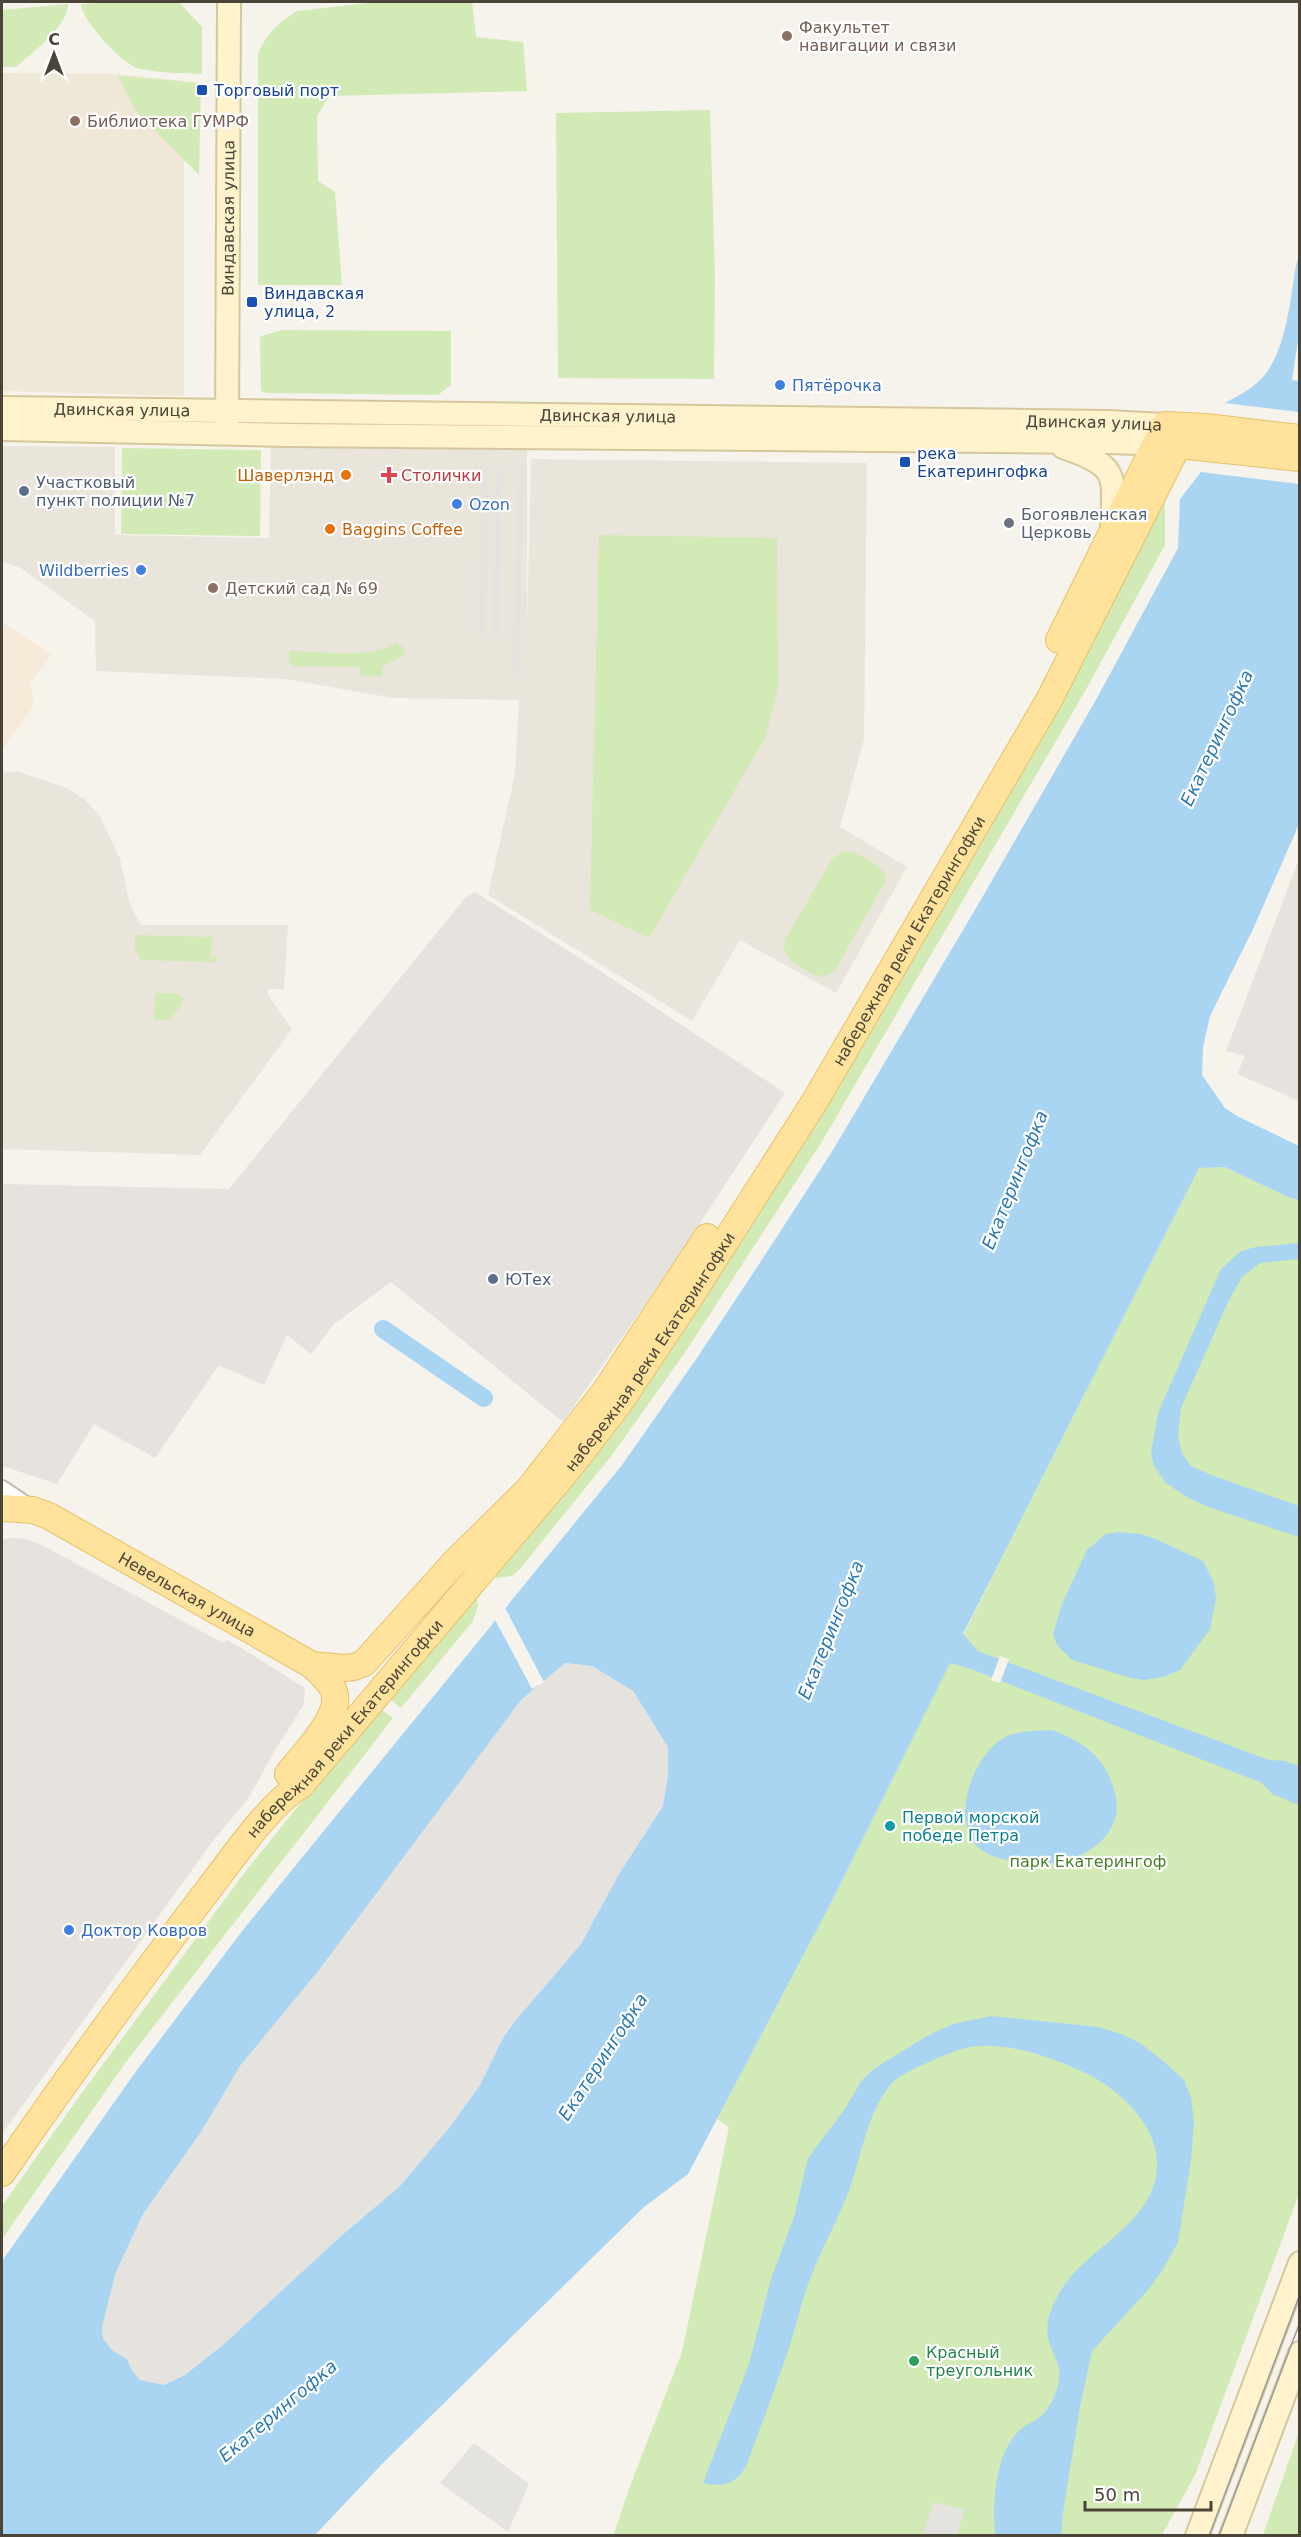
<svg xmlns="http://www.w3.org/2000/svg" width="1301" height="2537" font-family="'DejaVu Sans',sans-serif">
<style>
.residential{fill:#eae5da}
.commercial{fill:#f7ead8}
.industrial{fill:#e6e2dd}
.education{fill:#efe8d6}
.green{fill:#d2eab5}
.parking{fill:#e5e3e0}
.water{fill:#a9d4f2;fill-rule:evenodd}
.pier{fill:#f6f3ec}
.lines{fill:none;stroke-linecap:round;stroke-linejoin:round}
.canal{stroke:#a9d4f2;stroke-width:18}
.street-casing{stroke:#c2bbae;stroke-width:20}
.secondary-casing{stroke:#d6c79b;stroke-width:26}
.primary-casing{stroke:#e6c16a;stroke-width:28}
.street{stroke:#fff;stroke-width:16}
.secondary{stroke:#fff3cd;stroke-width:22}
.primary{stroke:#ffe39c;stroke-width:26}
.tram{stroke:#9a9a9a;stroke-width:1.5}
.education-dot{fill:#8d6e63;stroke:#fff;stroke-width:2}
.transit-dot{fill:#1a4fb4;stroke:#fff;stroke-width:2}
.shop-dot{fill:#3f7fe0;stroke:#fff;stroke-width:2}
.food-dot{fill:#e8710a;stroke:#fff;stroke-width:2}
.health-dot{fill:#e0444e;stroke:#fff;stroke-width:2}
.service-dot{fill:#5c6f8a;stroke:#fff;stroke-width:2}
.worship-dot{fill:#6b7280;stroke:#fff;stroke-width:2}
.culture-dot{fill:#0f9aa8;stroke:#fff;stroke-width:2}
.leisure-dot{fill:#2e9e5b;stroke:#fff;stroke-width:2}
.labels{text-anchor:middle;stroke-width:4.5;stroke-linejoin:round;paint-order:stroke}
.education-label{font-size:16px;fill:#785e54;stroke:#fff;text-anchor:start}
.transit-label{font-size:16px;fill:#164399;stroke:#fff;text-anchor:start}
.street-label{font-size:16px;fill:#4b4439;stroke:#fff}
.shop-label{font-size:16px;fill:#366cbe;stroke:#fff;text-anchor:start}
.food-label{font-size:16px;fill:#c56008;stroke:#fff;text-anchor:end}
.health-label{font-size:16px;fill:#be3a42;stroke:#fff;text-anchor:start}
.service-label{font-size:16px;fill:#4e5e75;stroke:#fff;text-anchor:start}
.worship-label{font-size:16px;fill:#5b616d;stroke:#fff;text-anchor:start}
.culture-label{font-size:16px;fill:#0d838f;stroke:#fff;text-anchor:start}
.park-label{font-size:16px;fill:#4a7f2a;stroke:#fff}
.leisure-label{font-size:16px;fill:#27864d;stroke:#fff;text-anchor:start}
.water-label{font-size:18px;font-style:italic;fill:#2e7ab2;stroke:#fff}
</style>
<rect width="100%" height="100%" fill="#f6f3ec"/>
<g class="residential">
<path d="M271 441 527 444V629L531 459 867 463 864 739 840 827 907 867 836 993 740 940 692 1021 488 895 515 774 519 700 393 698 285 679 96 671 95 621 19 567 2 562V446L115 447V535L269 538Z"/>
<path d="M16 771 67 788 84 799 100 816 120 859 130 905 141 925H288L284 989H268V995L292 1029 200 1155 2 1149V773Z"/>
</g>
<path class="commercial" d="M2 622 52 654 30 684 34 705 2 751Z"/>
<g class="industrial">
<path d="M1299 859V1101L1237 1074 1245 1056 1226 1051Z"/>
<path d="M475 892 597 969 785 1093 674 1263 563 1422 391 1282 334 1324 311 1354 287 1335 264 1385 219 1365 155 1458 94 1424 57 1484 2 1466V1184L229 1189 465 898Z"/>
<path d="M11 1538 26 1539 42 1545 223 1643 227 1640 243 1649 305 1688 304 1704 274 1752 248 1799 212 1842 2 2134V1540Z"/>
<path d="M565 1663 592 1666 633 1691 668 1747V1774L663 1806 619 1874 581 1944 516 2020 503 2038 480 2085 450 2127 399 2187 341 2236 224 2344 185 2375 164 2385 140 2380 132 2371 127 2359 112 2350 103 2338 102 2327 116 2272 143 2214 201 2132 240 2066 319 1970 521 1700Z"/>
</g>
<path class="education" d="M2 73 118 74 184 81V396L2 391Z"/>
<g class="green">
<path d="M117 2H179L202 27V74C181 73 160 73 140 69 124 66 82 21 81 4Z"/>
<path d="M377 2H472L476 37 523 42 527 91 329 96 317 116 318 181 335 192 342 285H258V55C264 36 280 21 297 11Z"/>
<path d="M68 4C68 26 32 53 16 67H2V10Z"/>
<path d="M118 76 201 83 199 175 136 111Z"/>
<path d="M710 110 715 277 714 379 558 378 556 113Z"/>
<path d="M281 330 451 331V385L438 395 267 393 261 391 260 337Z"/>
<path d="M122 448 261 450 260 536 121 534Z"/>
<path d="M1165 495V545L1084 693 821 1143 686 1351 612 1455 519 1570 512 1576 496 1578 495 1568 588 1460Z"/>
<path d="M599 535 777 538 778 687 765 738 649 938 590 910Z"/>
<path d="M396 642 404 648 405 654 382 667V677L361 676 360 667 293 666 289 661V651C317 651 376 660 396 642Z"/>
<path d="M844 851C859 853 878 862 886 876L885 882 834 972 824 976 814 975 792 962 784 950 785 940 832 859Z"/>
<path d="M135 935 212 937 211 957H217V962L141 960 135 950Z"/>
<path d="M155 993H176L183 999 182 1004 170 1020H154Z"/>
<path d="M1225 1167 1288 1197 1299 1200V2194L1195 2475 1162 2535 613 2536 629 2489 682 2352 729 2127 717 2119 833 1899 1007 1547 1199 1168Z"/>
<path d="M476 1591 478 1606 473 1621 401 1708 386 1696Z"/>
<path d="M378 1707 393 1718 126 2062 2 2239V2206L73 2105 245 1872Z"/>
<path d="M1299 2432V2535H1263L1265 2529Z"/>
</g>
<g class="parking">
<path d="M518 467H524L519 678 513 677Z"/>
<path d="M482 469 488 470 485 633H478Z"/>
<path d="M496 470H502L499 633H492Z"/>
<path d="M474 2443 529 2484 508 2532 440 2483Z"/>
<path d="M933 2502 965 2510 957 2535H923Z"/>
</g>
<g class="water">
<path d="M1299 256V824L1254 927 1210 1016 1203 1047 1202 1075 1225 1108 1237 1116 1299 1146V1200L1288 1197 1225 1167 1199 1168 963 1634 978 1651 1269 1760 1285 1761 1299 1766V1805L1272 1794 1262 1783 971 1669 950 1663 833 1899 688 2174 644 2207 385 2461 315 2535 2 2536V2261L137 2070 243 1930 622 1465 697 1358 765 1255 833 1150 979 903 1097 698 1178 548 1180 499 1201 472 1225 403C1235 397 1248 391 1257 383 1286 358 1290 301 1296 265ZM565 1663 592 1666 633 1691 668 1747V1774L663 1806 619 1874 581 1944 516 2020 503 2038 480 2085 450 2127 399 2187 341 2236 224 2344 185 2375 164 2385 140 2380 132 2371 127 2359 112 2350 103 2338 102 2327 116 2272 143 2214 201 2132 240 2066 319 1970 521 1700Z"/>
<path d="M1299 1243V1259L1260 1263 1242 1277 1229 1300 1181 1408 1178 1436 1182 1453 1191 1466 1211 1475 1299 1506V1537L1208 1507 1185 1496 1166 1483 1154 1466 1151 1453 1158 1413 1221 1269 1241 1251 1256 1247Z"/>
<path d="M1118 1532 1141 1534 1158 1540 1203 1561 1214 1583 1216 1599 1210 1629 1180 1670 1163 1677 1144 1680 1131 1678 1072 1660 1057 1645 1053 1634 1062 1604 1087 1550 1106 1534Z"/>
<path d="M1052 1730C1084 1742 1105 1757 1114 1790 1118 1802 1118 1814 1112 1826 1095 1861 1041 1871 1007 1860 994 1857 979 1852 972 1840 955 1810 973 1761 999 1741 1014 1730 1034 1731 1052 1730Z"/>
<path d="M992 2016 1098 2027 1121 2034 1140 2043 1163 2061 1184 2080 1191 2097 1194 2122 1191 2160 1178 2242 1162 2271 1148 2290 1092 2351 1080 2407 1063 2512 1061 2535H995C993 2503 994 2460 1016 2434 1023 2426 1031 2423 1040 2417 1049 2410 1057 2393 1059 2381 1062 2367 1053 2355 1049 2342 1044 2324 1051 2307 1060 2292 1080 2258 1119 2240 1142 2208 1184 2150 1131 2093 1079 2070 1047 2056 1006 2041 970 2047 958 2049 943 2056 931 2061 920 2066 899 2075 891 2084 867 2113 862 2154 850 2188 839 2218 823 2245 812 2274 802 2298 797 2324 789 2348 776 2387 761 2425 747 2464 738 2483 724 2488 703 2483L749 2364 771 2279 794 2217 808 2158 844 2110 862 2080 875 2068 927 2036 953 2024Z"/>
</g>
<g class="pier">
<path d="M1299 334V381L1292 380Z"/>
<path d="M1225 403 1299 412V484L1201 472Z"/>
<path d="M503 1604 544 1682 532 1689 493 1616Z"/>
<path d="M1000 1656 1009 1659 1000 1683 991 1680Z"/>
</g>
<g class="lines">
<path class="canal" d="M383 1329 484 1398"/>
<g class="street-casing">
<path id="street" d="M2 1489 30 1508"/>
</g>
<g class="secondary-casing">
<g id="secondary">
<path id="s1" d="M2 408 1107 422 1165 425"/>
<path id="s2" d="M227 426 229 2"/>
<path d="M2 429 286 435 1108 442 1173 444"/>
<path d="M1063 447C1122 467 1113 475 1112 532"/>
<path d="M1197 2536 1300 2263"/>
<path d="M1231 2536 1300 2353"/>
</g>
</g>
<g class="primary-casing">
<g id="primary">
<path d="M1059 640 1165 425 1206 427 1300 438"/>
<path id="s3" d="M2 1508 33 1510 49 1516 312 1665 344 1668 354 1667 364 1663 454 1563 528 1490 606 1390 707 1237"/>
<path d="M288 1774C302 1756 339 1719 335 1695 333 1684 320 1673 312 1665"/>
<path id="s4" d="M2 2173C68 2077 137 1983 208 1890 232 1859 269 1804 301 1785L570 1467 618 1405 690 1297 815 1101 1049 700 1178 445 1300 458"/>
</g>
</g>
<use href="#street" class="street"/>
<use href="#secondary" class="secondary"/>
<use href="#primary" class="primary"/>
<g class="tram">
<path d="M1209 2536 1300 2294"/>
<path d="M1219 2536 1300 2322"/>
</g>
</g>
<g class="education-dot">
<circle cx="787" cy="36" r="6"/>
<circle cx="75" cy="121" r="6"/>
<circle cx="213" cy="588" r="6"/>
</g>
<g class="transit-dot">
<rect x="196" y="84" width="12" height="12" rx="3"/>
<rect x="246" y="296" width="12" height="12" rx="3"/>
<rect x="899" y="456" width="12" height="12" rx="3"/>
</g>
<g class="shop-dot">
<circle cx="780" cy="385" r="6"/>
<circle cx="457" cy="504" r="6"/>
<circle cx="141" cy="570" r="6"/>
<circle cx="69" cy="1930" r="6"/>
</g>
<g class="food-dot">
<circle cx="346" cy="475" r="6"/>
<circle cx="330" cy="529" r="6"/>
</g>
<path class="health-dot" d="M386 466h6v6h6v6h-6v6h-6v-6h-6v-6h6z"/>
<g class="service-dot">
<circle cx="24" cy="491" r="6"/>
<circle cx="493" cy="1279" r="6"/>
</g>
<circle class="worship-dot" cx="1009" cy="523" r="6"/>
<circle class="culture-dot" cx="890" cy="1826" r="6"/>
<circle class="leisure-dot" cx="914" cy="2361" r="6"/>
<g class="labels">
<g class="education-label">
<text x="799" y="33">Факультет<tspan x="799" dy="18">навигации и связи</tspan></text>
<text x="87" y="127">Библиотека ГУМРФ</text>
<text x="225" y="594">Детский сад № 69</text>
</g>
<g class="transit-label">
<text x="214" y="96">Торговый порт</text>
<text x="264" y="299">Виндавская<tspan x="264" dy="18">улица, 2</tspan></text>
<text x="917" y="459">река<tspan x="917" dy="18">Екатерингофка</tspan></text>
</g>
<g class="street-label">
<text dy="6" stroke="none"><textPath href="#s2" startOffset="208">Виндавская улица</textPath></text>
<text dy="6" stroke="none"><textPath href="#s1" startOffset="120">Двинская улица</textPath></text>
<text dy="6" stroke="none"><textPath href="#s1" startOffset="606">Двинская улица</textPath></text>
<text dy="6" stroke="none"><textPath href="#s1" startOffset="1092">Двинская улица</textPath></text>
<text dy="6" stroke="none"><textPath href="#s4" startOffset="1534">набережная реки Екатерингофки</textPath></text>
<text dy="6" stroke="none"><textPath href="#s4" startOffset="1048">набережная реки Екатерингофки</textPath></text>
<text dy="6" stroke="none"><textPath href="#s3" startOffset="207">Невельская улица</textPath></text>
<text dy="6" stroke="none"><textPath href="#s4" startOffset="562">набережная реки Екатерингофки</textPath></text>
</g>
<g class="shop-label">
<text x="792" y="391">Пятёрочка</text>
<text x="469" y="510">Ozon</text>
<text x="129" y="576" text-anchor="end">Wildberries</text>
<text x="81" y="1936">Доктор Ковров</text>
</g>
<g class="food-label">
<text x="334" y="481">Шаверлэнд</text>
<text x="342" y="535" text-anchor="start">Baggins Coffee</text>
</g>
<g class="health-label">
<text x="401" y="481">Столички</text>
</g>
<g class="service-label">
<text x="36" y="488">Участковый<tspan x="36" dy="18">пункт полиции №7</tspan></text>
<text x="505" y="1285">ЮТех</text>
</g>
<g class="worship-label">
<text x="1021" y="520">Богоявленская<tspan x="1021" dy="18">Церковь</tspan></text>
</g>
<g class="culture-label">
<text x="902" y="1823">Первой морской<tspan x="902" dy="18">победе Петра</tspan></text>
</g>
<g class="park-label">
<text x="1088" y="1867">парк Екатерингоф</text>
</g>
<g class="leisure-label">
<text x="926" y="2358">Красный<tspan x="926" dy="18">треугольник</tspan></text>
</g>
<g class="water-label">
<text transform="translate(1217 738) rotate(-65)" y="6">Екатерингофка</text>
<text transform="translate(1015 1180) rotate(-68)" y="6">Екатерингофка</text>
<text transform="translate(831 1630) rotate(-68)" y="6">Екатерингофка</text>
<text transform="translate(603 2057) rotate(-57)" y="6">Екатерингофка</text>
<text transform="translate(278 2411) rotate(-40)" y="6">Екатерингофка</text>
</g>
</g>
<rect width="1301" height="2537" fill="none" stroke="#4b4439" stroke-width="6"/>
<g transform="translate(54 54)" stroke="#ffffff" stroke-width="4.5" paint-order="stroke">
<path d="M0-4.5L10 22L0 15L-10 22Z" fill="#4b4439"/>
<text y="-9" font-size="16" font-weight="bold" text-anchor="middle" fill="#4b4439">С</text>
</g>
<path d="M1085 2501v9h126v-9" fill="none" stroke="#4b4439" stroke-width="3"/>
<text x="1094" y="2501" font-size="18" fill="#4b4439" stroke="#ffffff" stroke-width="4.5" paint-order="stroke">50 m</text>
</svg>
